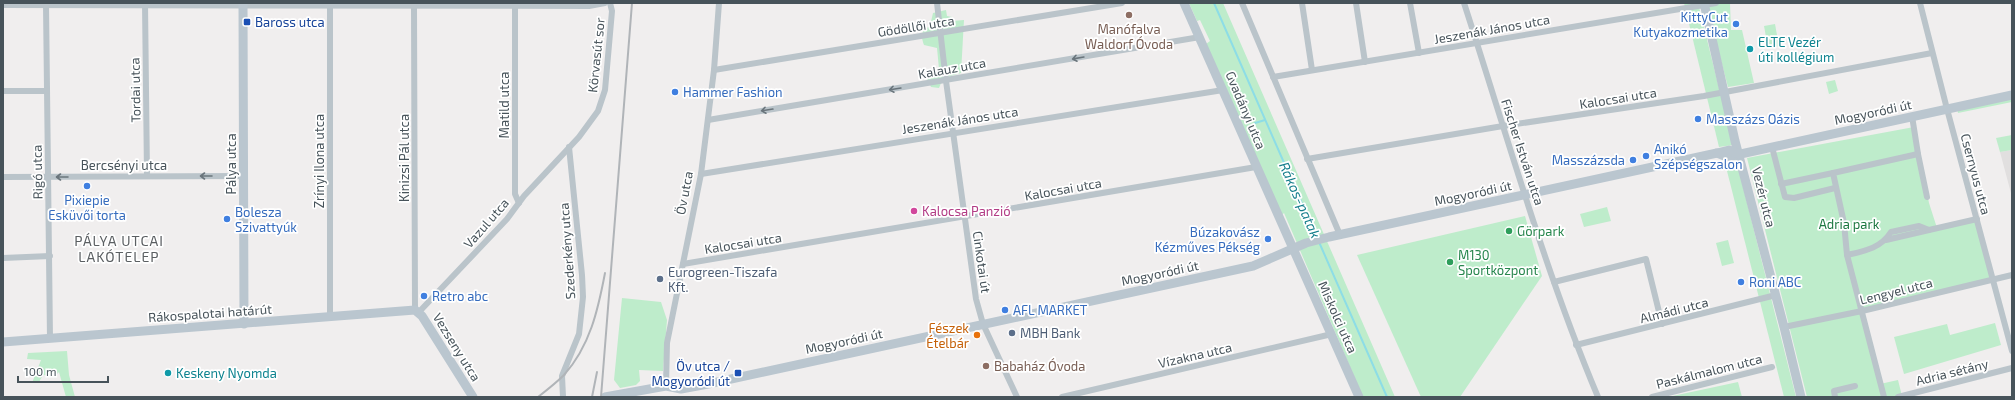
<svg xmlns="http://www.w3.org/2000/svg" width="2015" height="400" font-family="'Exo 2',sans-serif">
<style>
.education{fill:#e1dfdf}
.green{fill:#beeccb}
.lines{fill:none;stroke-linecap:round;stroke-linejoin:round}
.stream{stroke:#8ddde6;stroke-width:2}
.street{stroke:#bac4ca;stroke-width:6}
.secondary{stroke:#bac6cf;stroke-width:9}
.rail{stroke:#b0b4b8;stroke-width:2}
.oneway{stroke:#6a757c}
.education-dot{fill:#8d6e63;stroke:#fff;stroke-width:1.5}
.transit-dot{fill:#1a4fb4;stroke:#fff;stroke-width:1.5}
.shop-dot{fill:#3f7fe0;stroke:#fff;stroke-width:1.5}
.culture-dot{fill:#0f9aa8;stroke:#fff;stroke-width:1.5}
.hotel-dot{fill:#d1479c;stroke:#fff;stroke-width:1.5}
.leisure-dot{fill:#2e9e5b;stroke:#fff;stroke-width:1.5}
.service-dot{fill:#5c6f8a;stroke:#fff;stroke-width:1.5}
.food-dot{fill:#e8710a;stroke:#fff;stroke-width:1.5}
.labels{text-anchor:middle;stroke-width:3.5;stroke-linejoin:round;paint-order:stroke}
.shop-label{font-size:13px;fill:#366cbe;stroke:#fff;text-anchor:start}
.transit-label{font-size:13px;fill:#164399;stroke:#fff;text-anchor:start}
.street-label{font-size:13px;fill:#47535a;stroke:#fff}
.education-label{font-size:13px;fill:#785e54;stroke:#fff}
.culture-label{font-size:13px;fill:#0d838f;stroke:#fff;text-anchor:start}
.hotel-label{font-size:13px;fill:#b23c85;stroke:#fff;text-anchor:start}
.park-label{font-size:13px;fill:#1c7740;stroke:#fff}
.leisure-label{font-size:13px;fill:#27864d;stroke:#fff;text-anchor:start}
.service-label{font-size:13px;fill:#4e5e75;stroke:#fff;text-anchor:start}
.food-label{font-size:13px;fill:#c56008;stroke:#fff;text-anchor:end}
.water-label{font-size:14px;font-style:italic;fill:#147e8b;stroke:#fff}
.neighbourhood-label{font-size:14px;letter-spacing:1px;fill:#5b5f62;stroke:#fff}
</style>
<rect width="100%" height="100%" fill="#f0eeee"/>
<path class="education" d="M2012 150V197L2000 152Z"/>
<g class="green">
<path d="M1189 3H1223L1395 397H1363L1284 213 1282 215 1206 44 1210 41 1200 20 1197 21Z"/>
<path d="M1684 3H1698L1733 145 1719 147Z"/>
<path d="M1706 3H1730L1731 30H1742L1754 83 1728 87Z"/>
<path d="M946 10 947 16 952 17V21L964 20 961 73 943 78 939 88 931 87 927 78 935 76 939 69 937 48 924 45C921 35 920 32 930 26L933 13Z"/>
<path d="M1775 24 1779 46 1768 48 1764 26Z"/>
<path d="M1835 80 1838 91 1829 94 1826 82Z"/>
<path d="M2012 96V102L1958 113 1957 108Z"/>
<path d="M1914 127 1929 203 1937 228 1977 219 1993 279 1862 311 1880 384 1898 380 1902 396 1807 397 1747 158Z"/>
<path d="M2012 135V150L2000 152 1996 138Z"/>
<path d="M1737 163 1796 397H1784L1726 167Z"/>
<path d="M1607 207 1611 221 1584 227 1580 214Z"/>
<path d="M1525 216 1542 276 1460 397H1421L1357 255Z"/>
<path d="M1728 240 1734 263 1722 266 1716 243Z"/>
<path d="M622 298 661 302 667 320 663 371 639 370 640 381 636 385 620 388 614 380Z"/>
<path d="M1995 323 2001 345 1904 374 1894 337 1947 324 1950 335Z"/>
<path d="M67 351 69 375 75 397H66L59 372 55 376 43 375 39 382 32 383 41 360 27 359 28 353Z"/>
<path d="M1738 382 1742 397H1668Z"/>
</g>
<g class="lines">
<g class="stream">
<path d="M1214 3 1317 238"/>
<path d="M1255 123 1265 120"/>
<path d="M1319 242 1387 397"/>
</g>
<g class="street">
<path d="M145 3 147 176"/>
<path d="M937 3 946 81 976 299 983 324 1017 397"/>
<path d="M1242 3 1340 235"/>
<path d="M1302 3 1312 70"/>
<path d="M1356 3 1365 62"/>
<path d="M1410 3 1419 53"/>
<path d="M1464 3C1507 135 1544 269 1598 397"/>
<path d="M1920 3 1947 109 2012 351"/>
<path d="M330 4V318"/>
<path d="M3 5 589 6 605 3"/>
<path d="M46 5 50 339"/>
<path d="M414 6 415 310"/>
<path d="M515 6V194L519 203"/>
<path d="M714 70 1122 3"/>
<path d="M1273 77 1716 3"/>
<path d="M3 91H47"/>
<path d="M1912 116 1918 154 1927 197"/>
<path d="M708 120 1200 37"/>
<path d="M1772 147 1785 197 1794 198 1835 188"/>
<path d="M1307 159 1503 126 1704 96 1932 53"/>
<path d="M701 174 1223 90"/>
<path d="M3 177 245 176"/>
<path d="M1781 184 1833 173"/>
<path d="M1886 240 1929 230"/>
<path d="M1847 255C1865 251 1881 248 1891 232L1919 226 1929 230 1977 219"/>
<path d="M3 258 50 256"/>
<path d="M683 264 1256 167"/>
<path d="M1554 282 1646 259 1662 324"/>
<path d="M419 312 507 219 524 196 579 137 598 111 605 90 612 11 610 3"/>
<path d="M1784 327 1862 311 2012 275"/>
<path d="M1576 345 1776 295"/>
<path d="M666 386 667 343 701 174 714 70 719 3"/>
<path d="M563 397 562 376 579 334 583 297 582 275 569 147"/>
<path d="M1062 397 1332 334"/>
<path d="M1652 397 1772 367"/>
<path d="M1835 397 1834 391 1855 386"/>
<path d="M1884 397 1847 255 1844 223 1833 173 1918 154"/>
<path d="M1898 397 2012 368"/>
</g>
<g class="secondary">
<path d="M243 3 244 324"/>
<path d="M1184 3 1359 397"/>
<path d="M1704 3 1735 141 1784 327 1801 397"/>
<path d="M1717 153 1727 157 2012 95"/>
<path d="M3 342 415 310 422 316 473 397"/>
<path d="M605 397 666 386 681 389 708 384 1253 266 1306 243 1329 237 1717 153 1729 150 1739 154"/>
</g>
<g class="rail">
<path d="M538 397C547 390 556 383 564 375 590 346 598 310 605 273"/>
<path d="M592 397 597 372"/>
<path d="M601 397 632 3"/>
</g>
</g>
<defs><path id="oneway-shaft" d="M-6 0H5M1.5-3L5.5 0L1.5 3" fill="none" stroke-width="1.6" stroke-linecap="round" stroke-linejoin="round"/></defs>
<g class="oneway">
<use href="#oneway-shaft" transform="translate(1078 58) rotate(170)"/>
<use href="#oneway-shaft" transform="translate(895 89) rotate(171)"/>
<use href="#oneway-shaft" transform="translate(767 110) rotate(171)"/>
<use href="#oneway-shaft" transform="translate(206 176) rotate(180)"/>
<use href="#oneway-shaft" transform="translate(62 177) rotate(180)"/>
</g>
<g class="education-dot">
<circle cx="1129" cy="15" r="4"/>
<circle cx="986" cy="366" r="4"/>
</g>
<g class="transit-dot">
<rect x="243" y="18" width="8" height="8" rx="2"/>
<rect x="734" y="369" width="8" height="8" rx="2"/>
</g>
<g class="shop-dot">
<circle cx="1736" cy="24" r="4"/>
<circle cx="675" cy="92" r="4"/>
<circle cx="1698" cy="119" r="4"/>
<circle cx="1646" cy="156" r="4"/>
<circle cx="1633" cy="160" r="4"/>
<circle cx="87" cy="186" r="4"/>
<circle cx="227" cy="219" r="4"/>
<circle cx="1268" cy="239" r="4"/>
<circle cx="1741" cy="282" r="4"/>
<circle cx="424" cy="296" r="4"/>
<circle cx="1005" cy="310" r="4"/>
</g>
<g class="culture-dot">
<circle cx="1750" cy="49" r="4"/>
<circle cx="168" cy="373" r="4"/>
</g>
<circle class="hotel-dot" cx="914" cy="211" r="4"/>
<g class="leisure-dot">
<circle cx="1509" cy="231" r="4"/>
<circle cx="1450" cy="262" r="4"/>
</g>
<g class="service-dot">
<circle cx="660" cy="279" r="4"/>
<circle cx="1012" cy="333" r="4"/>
</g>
<circle class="food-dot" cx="977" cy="335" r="4"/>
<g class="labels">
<g class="shop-label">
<text x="1728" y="22" text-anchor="end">KittyCut<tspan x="1728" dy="15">Kutyakozmetika</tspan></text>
<text x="683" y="97">Hammer Fashion</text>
<text x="1706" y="124">Masszázs Oázis</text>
<text x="1654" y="154">Anikó<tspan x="1654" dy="15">Szépségszalon</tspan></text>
<text x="1625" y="165" text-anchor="end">Masszázsda</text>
<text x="87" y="205" text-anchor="middle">Pixiepie<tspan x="87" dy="15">Esküvői torta</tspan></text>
<text x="235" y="217">Bolesza<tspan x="235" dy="15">Szivattyúk</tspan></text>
<text x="1260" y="237" text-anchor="end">Búzakovász<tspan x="1260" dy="15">Kézműves Pékség</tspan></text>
<text x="1749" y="287">Roni ABC</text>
<text x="432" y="301">Retro abc</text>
<text x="1013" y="315">AFL MARKET</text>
</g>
<g class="transit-label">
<text x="255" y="27">Baross utca</text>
<text x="730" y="371" text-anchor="end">Öv utca /<tspan x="730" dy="15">Mogyoródi út</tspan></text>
</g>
<g class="street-label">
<text transform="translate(916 26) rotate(-9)" y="5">Gödöllői utca</text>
<text transform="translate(1492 29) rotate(-10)" y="5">Jeszenák János utca</text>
<text transform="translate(596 55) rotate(-84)" y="5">Körvasút sor</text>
<text transform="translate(952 68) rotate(-10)" y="5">Kalauz utca</text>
<text transform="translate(135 90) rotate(-91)" y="5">Tordai utca</text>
<text transform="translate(1618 98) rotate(-9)" y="5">Kalocsai utca</text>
<text transform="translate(504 105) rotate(-90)" y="5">Matild utca</text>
<text transform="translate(1246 110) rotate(67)" y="5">Gvadányi utca</text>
<text transform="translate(1873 112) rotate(-12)" y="5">Mogyoródi út</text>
<text transform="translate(960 120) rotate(-9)" y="5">Jeszenák János utca</text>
<text transform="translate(1523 152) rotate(72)" y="5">Fischer István utca</text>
<text transform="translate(404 158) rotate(-90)" y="5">Kinizsi Pál utca</text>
<text transform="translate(319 161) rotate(-90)" y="5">Zrínyi Ilona utca</text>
<text transform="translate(231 164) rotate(-90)" y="5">Pálya utca</text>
<text x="124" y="170">Bercsényi utca</text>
<text transform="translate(37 172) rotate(-91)" y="5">Rigó utca</text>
<text transform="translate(1976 174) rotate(75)" y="5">Csernyus utca</text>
<text transform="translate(1063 189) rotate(-10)" y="5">Kalocsai utca</text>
<text transform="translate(684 193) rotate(-79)" y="5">Öv utca</text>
<text transform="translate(1473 193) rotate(-12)" y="5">Mogyoródi út</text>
<text transform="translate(1764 197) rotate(76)" y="5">Vezér utca</text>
<text transform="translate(486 223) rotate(-49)" y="5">Vazul utca</text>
<text transform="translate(743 243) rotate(-9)" y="5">Kalocsai utca</text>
<text transform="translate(567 251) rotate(-94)" y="5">Szederkény utca</text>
<text transform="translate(982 262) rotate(82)" y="5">Cinkotai út</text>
<text transform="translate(1160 273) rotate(-12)" y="5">Mogyoródi út</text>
<text transform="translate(1896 291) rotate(-14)" y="5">Lengyel utca</text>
<text transform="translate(1674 310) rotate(-14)" y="5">Almádi utca</text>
<text transform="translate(210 313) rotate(-4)" y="5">Rákospalotai határút</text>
<text transform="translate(1338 317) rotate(66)" y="5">Miskolci utca</text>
<text transform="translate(844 341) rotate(-12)" y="5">Mogyoródi út</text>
<text transform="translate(457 347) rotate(58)" y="5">Vezseny utca</text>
<text transform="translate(1195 355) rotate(-13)" y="5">Vízakna utca</text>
<text transform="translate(1709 371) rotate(-14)" y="5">Paskálmalom utca</text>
<text transform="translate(1952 372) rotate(-14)" y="5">Adria sétány</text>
</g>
<g class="education-label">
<text x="1129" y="34">Manófalva<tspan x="1129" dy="15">Waldorf Óvoda</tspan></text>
<text x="994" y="371" text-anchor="start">Babaház Óvoda</text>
</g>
<g class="culture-label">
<text x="1758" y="47">ELTE Vezér<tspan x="1758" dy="15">úti kollégium</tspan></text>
<text x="176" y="378">Keskeny Nyomda</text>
</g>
<g class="hotel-label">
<text x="922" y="216">Kalocsa Panzió</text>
</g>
<g class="park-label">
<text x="1849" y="229">Adria park</text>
</g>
<g class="leisure-label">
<text x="1517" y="236">Görpark</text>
<text x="1458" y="260">M130<tspan x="1458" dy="15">Sportközpont</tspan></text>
</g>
<g class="service-label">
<text x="668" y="277">Eurogreen-Tiszafa<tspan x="668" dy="15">Kft.</tspan></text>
<text x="1020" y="338">MBH Bank</text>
</g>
<g class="food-label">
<text x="969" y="333">Fészek<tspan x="969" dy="15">Ételbár</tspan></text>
</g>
<g class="water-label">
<text transform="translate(1300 200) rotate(66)" y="5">Rákos-patak</text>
</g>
<g class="neighbourhood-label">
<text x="119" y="246">PÁLYA UTCAI<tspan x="119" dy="16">LAKÓTELEP</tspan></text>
</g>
</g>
<rect width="2015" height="400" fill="none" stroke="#47535a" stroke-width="8"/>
<path d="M18 376v6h90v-6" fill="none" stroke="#47535a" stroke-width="2"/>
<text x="24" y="376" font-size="12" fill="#47535a" stroke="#ffffff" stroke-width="3" paint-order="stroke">100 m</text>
</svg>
